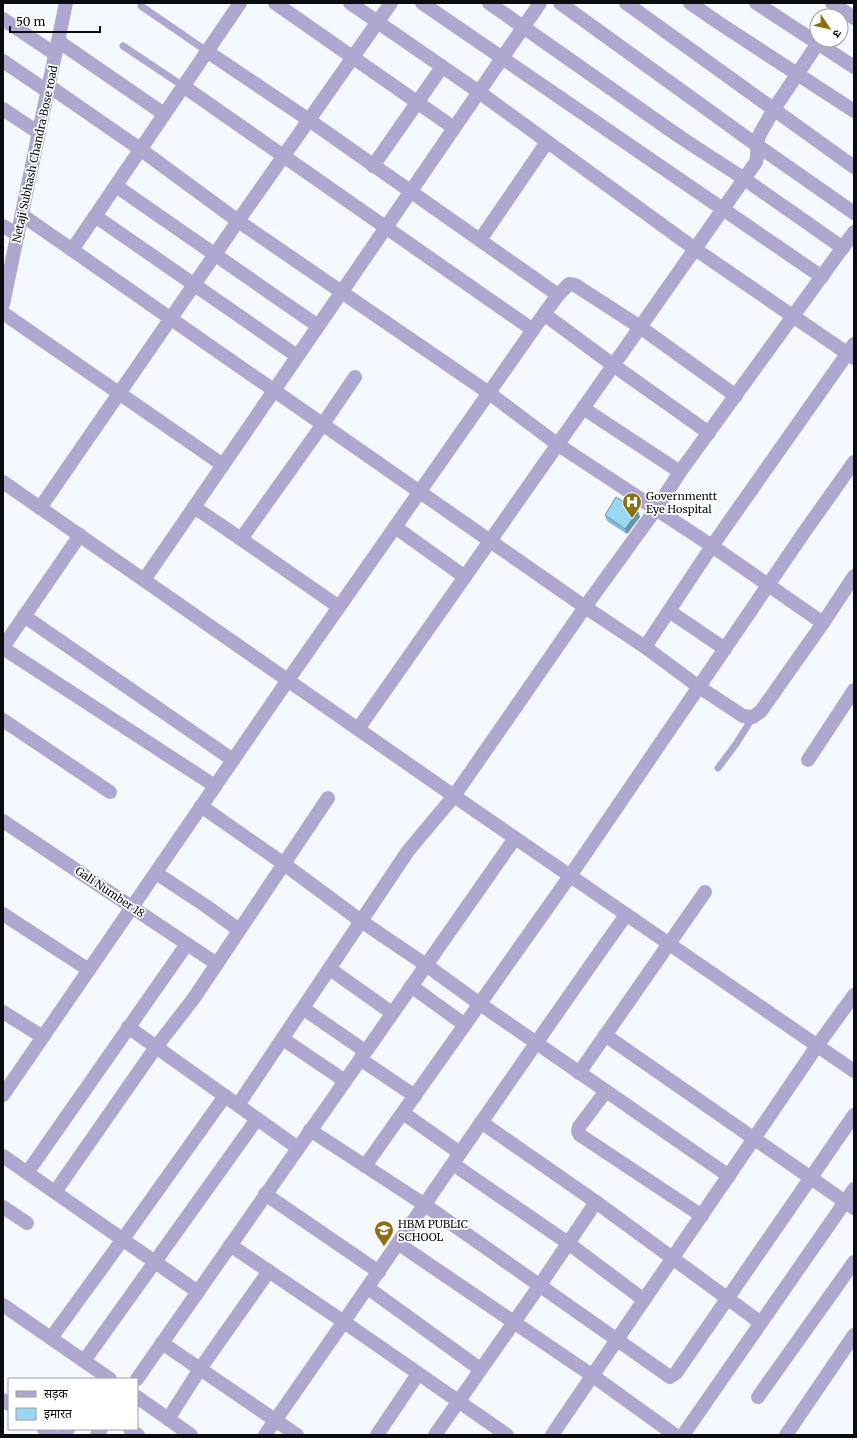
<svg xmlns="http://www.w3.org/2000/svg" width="857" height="1438" font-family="Merriweather,'Noto Sans Devanagari',serif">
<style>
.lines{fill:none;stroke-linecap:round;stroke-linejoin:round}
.service{stroke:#b0a7d0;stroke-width:7}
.minor{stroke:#b0a7d0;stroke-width:14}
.wall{fill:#84b9d0}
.shaded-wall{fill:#6b96a9}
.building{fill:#99d7f2;stroke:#6b96a9}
.labels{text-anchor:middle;stroke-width:3.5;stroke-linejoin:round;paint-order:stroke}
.street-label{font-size:11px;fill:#0b0c0f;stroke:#fff}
.poi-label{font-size:11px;fill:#0b0c0f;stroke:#fff;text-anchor:start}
</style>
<rect width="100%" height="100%" fill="#f4f8ff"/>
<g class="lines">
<g class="service">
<path d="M141 6 208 52"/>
<path d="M123 46 183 86"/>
<path d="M718 768 736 744 753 717"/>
</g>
<g class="minor">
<path d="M275 3 454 128"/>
<path d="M350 3 479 92 695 249 854 358"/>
<path d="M422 3 822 277"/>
<path d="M489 3 680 137 743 178 843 248"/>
<path d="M560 3 758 146 854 213"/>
<path d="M626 3 854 167"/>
<path d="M690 3 719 23 854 111"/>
<path d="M756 3 854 67"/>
<path d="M832 3 854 18"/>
<path d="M3 19 55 54"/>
<path d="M58 41 164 114"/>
<path d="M208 52 309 120 558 295"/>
<path d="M3 61 47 91"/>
<path d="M49 86 140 149 238 221 489 393 557 444 712 546 823 623"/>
<path d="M183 86 533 330"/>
<path d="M3 109 39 133"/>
<path d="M373 166 442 67"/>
<path d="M116 186 318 326"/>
<path d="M22 215 585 607 645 647 699 687 743 716 753 717 761 711 823 623 854 576"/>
<path d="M95 216 297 356"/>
<path d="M3 226 18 235"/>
<path d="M480 240 547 142"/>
<path d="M72 250 240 3"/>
<path d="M3 304 66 3"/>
<path d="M3 313 223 465"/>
<path d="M544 314 613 365 709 433"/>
<path d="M583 408 680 472"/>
<path d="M3 482 454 796 854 1071"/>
<path d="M194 507 241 539"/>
<path d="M40 508 238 221 391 3"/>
<path d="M395 527 465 577"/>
<path d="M144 580 540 3"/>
<path d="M339 607 241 539 323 424 355 377"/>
<path d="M669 611 725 649"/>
<path d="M24 616 233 760"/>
<path d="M3 647 80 535"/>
<path d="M645 647 712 546 854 344"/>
<path d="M3 648 215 786"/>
<path d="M3 720 110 792"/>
<path d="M358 729 756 162 757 156 758 138 761 132 774 109 820 40"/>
<path d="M808 760 854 690"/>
<path d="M201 806 284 864 361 921 426 965 480 1004 729 1176"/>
<path d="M3 821 217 964"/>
<path d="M156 873 206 906 239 930"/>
<path d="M3 914 89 970"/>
<path d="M330 969 392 1013"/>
<path d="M411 986 465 1025"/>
<path d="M304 1009 365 1051"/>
<path d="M3 1012 43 1037"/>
<path d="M128 1027 298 1148"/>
<path d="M605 1035 854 1208"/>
<path d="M283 1039 345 1081"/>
<path d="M360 1059 415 1096"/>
<path d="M579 1073 705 892"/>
<path d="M606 1091 579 1127 578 1131 580 1135 702 1216"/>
<path d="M3 1095 288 680 544 314 558 295 569 284 575 285 640 327 736 396"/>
<path d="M238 1105 408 851 454 796 585 607 656 509 680 472 854 232"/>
<path d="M403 1113 460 1153"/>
<path d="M481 1122 596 1202 761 1323"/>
<path d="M310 1130 425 1205 670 1377 676 1373 854 1115"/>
<path d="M3 1156 198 1292"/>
<path d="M453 1164 568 1243 644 1300"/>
<path d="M365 1166 570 876 805 531 854 462"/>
<path d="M27 1173 187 944"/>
<path d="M55 1192 156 1047 194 998 328 798"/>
<path d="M265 1194 379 1272"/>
<path d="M3 1207 27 1223"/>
<path d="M399 1244 593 1376 675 1435"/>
<path d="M230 1245 344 1322 507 1435"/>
<path d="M368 1288 480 1369"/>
<path d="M3 1305 110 1379"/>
<path d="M51 1338 123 1239 225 1096"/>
<path d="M162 1343 297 1435"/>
<path d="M84 1361 257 1119"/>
<path d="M137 1379 515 838"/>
<path d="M137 1397 191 1435"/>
<path d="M758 1397 854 1262"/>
<path d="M3 1400 9 1404"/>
<path d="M168 1419 200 1369 269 1271"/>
<path d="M44 1429 52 1435"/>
<path d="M130 1429 138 1435"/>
<path d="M64 1435 68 1429"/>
<path d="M97 1435 101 1429"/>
<path d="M265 1435C386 1262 504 1087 626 915"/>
<path d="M377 1435 418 1374"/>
<path d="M435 1435 540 1285 596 1202"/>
<path d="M552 1435 817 1046 854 995"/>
<path d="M683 1435 854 1189"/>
<path d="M786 1435 854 1335"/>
</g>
</g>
<path class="wall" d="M638 511 640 517 627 534 607 521 605 515Z"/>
<path class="shaded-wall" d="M638 511 640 517 627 534 625 529Z"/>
<path class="building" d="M616 497 638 511 625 529 605 515Z"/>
<defs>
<g id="hospital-pin" transform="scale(1)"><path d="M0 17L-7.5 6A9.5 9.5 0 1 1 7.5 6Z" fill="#8c6f11" stroke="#fff"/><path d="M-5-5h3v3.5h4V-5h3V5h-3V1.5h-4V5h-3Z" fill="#fff"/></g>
<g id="school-pin" transform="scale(1)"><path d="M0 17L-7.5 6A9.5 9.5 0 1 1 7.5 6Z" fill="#8c6f11" stroke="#fff"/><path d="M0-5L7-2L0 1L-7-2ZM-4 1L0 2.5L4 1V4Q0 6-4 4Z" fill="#fff"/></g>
</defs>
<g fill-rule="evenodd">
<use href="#hospital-pin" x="632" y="502"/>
<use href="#school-pin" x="384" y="1230"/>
</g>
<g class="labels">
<g class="street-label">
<text transform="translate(35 154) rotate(-78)" y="4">Netaji Subhash Chandra Bose road</text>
<text transform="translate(110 892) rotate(34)" y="4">Gali Number 18</text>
</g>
<g class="poi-label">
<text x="646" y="500">Governmentt<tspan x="646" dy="13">Eye Hospital</tspan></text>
<text x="398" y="1228">HBM PUBLIC<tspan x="398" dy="13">SCHOOL</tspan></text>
</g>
</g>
<rect width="857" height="1438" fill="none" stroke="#0b0c0f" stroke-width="8"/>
<rect x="8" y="1378" width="130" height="52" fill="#ffffff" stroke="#9d9e9f"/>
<rect x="16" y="1391" width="20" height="6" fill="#b0a7d0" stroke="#9d9e9f"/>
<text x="44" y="1398" font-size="12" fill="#0b0c0f">सड़क</text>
<rect x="16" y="1408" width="20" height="12" fill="#99d7f2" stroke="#9d9e9f"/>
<text x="44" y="1418" font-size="12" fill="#0b0c0f">इमारत</text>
<g transform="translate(829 28) rotate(124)"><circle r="19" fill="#ffffff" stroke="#9d9e9f"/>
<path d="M0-3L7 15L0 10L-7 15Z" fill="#8c6f11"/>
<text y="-6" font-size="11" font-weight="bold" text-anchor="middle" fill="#0b0c0f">उ</text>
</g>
<path d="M10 26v6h90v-6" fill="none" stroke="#0b0c0f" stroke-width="2"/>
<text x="16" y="26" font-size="12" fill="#0b0c0f" stroke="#ffffff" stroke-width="3" paint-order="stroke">50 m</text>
</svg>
